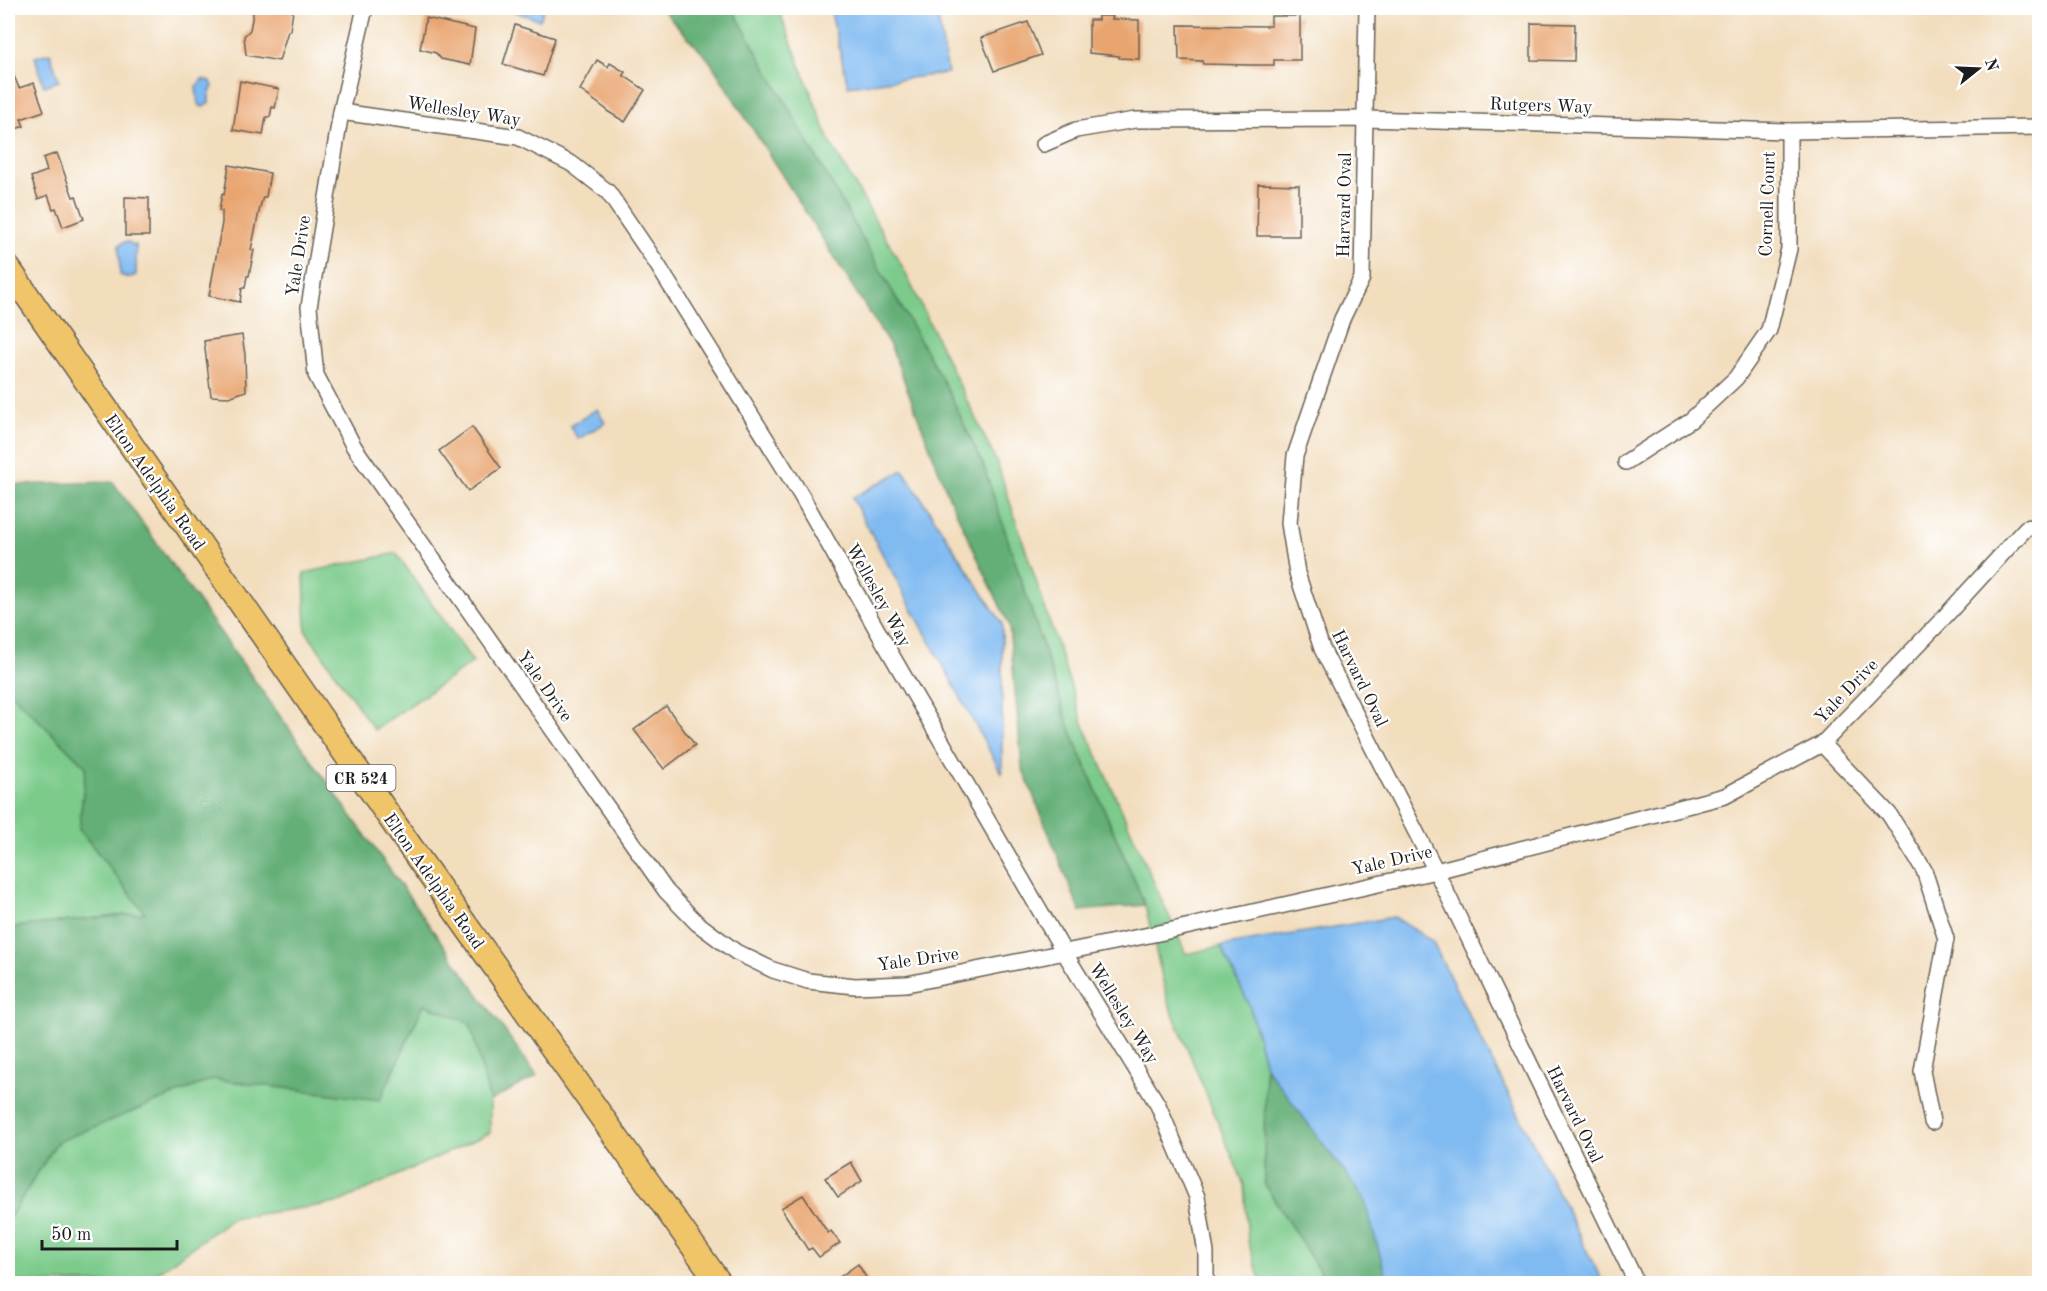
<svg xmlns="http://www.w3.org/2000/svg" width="2047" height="1291" font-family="'Old Standard TT',serif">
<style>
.green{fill:#7bcb8b;stroke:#4c7454;stroke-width:1.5}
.forest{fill:#64af77;stroke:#40664a;stroke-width:1.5}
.water{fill:#7fbaf1;stroke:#4e6b86;stroke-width:1.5}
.building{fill:#e9a56f}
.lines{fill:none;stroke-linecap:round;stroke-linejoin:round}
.street-casing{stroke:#676054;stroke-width:18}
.primary-casing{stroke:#676054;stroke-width:27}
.street{stroke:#fff;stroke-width:15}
.primary{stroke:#f0c469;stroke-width:24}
.labels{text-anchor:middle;stroke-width:4.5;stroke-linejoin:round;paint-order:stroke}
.shield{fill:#fff;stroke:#606060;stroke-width:1.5}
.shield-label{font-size:16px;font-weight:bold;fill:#1c1c1c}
.street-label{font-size:18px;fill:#1c1c1c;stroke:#fff}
</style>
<rect width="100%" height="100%" fill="#fff"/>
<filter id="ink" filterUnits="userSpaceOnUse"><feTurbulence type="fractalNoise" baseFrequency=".0167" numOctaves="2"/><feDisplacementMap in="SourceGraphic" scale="12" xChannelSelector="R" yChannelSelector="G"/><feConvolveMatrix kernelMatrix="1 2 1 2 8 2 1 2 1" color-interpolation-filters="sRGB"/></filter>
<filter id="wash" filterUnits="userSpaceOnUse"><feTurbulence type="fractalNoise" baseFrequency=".008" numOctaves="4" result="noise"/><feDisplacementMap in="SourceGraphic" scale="24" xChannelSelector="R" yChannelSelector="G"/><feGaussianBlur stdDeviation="1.35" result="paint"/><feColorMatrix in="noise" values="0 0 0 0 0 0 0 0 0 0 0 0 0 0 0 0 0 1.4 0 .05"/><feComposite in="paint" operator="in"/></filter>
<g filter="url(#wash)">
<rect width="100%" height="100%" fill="#f2ddbd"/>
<g class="green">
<path d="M732 8H778L830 142 903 268 997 463 1084 726 1186 954 1221 946 1250 1007 1265 1066 1264 1183 1327 1283H1261L1248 1241 1244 1185 1168 1002 1145 905 1071 732 984 467 947 388Z"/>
<path d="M396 553 473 662 374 730 306 631 304 573Z"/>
<path d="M8 690 86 767 79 829 145 913 15 927 8 933Z"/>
<path d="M424 1004 470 1023 490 1101V1133L337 1203 232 1218 143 1283H8V1220L57 1142 213 1079 380 1100Z"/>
</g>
<g class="forest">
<path d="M661 8H732L947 388 984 467 1071 732 1145 905 1080 911 1022 767 1009 625 949 497 891 347 709 60Z"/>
<path d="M113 482 537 1076 490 1101 470 1023 424 1004 380 1100 213 1079 57 1142 8 1220V933L14 927 145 913 79 829 86 767 8 690V485Z"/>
<path d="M1265 1066 1364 1198 1388 1283H1327L1264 1183Z"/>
</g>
<g class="water">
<path d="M513 8H544L540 20 515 12Z"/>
<path d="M830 8H936L948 73 848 86Z"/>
<path d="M50 53 59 81 44 86 35 57Z"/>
<path d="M202 79 210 81 213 86 209 95V103L203 107 198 104 196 87Z"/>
<path d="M125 242H129L132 245H136V275L128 278 120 275 119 245Z"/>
<path d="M597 409 605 423 578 439 570 426Z"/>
<path d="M903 470 1002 623V774L852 498Z"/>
<path d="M1394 917 1432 941 1603 1283H1388L1364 1198 1265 1066 1250 1007 1221 946Z"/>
</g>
<g id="blocks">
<g class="building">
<path d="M254 8H277L293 11 290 31H288L279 61 246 55 244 36 250 30Z"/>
<path d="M1098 16H1113L1112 19 1139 20V59L1119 58V56L1089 53V20H1098Z"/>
<path d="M1271 16H1300V60H1274V65H1250L1203 64 1202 61 1179 60 1178 25 1271 26Z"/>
<path d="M426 18 475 29 470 65 441 59 436 53 420 49Z"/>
<path d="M1028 22 1041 55 994 71 981 38Z"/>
<path d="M1531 23 1575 24 1574 61 1531 60Z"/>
<path d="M515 25 555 38 543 76 503 64Z"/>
<path d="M597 60 608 67 610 63 625 72 623 75 645 90 625 122 607 111V110L580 90Z"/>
<path d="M8 61 19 88 34 83 44 111 21 119 24 126 8 132Z"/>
<path d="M240 81 279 89 275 108 272 107 270 117H266L263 135 233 130Z"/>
<path d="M57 153 73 197 76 196 84 219 63 227 56 208 53 209 48 195 38 199 31 177 47 171 43 158Z"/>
<path d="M229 165 270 173 266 197H263L260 207 251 250H254L249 276H247L245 288H242L240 302 209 296 222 223V211L219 210 222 194 224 195Z"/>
<path d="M1258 184 1299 185V236H1257Z"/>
<path d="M125 197 149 198V236H125Z"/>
<path d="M242 335 245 355 246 391 229 397 211 396 204 341Z"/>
<path d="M472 427 501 468 468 491 439 451Z"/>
<path d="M666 706 695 745 664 769 634 730Z"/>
<path d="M851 1162 862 1181 838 1197 825 1178Z"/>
<path d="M803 1195 828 1233 831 1231 840 1243 819 1257 812 1248 808 1250 781 1208Z"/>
<path d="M858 1264 870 1284H830Z"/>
</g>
</g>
</g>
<g filter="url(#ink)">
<use href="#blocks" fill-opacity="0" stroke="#676054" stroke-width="1.5"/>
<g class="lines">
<g class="street-casing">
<g id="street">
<path d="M365 8 341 112 309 307 316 375 354 447 666 891 697 923 736 952 773 970 808 981 855 986 907 984 1159 933 1436 871 1725 796 1822 744 1938 624 2026 528 2040 525"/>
<path d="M1367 8 1362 278 1342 319 1295 456 1289 523 1297 573 1322 649 1436 871 1637 1284"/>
<path d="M341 112 518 137 572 164 608 192 655 261 801 495 881 637 1064 952 1158 1105 1197 1197 1206 1253V1284"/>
<path d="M1044 144 1076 130 1135 120 1365 119 1789 131 2040 127"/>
<path d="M1626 462 1691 420 1736 378 1769 330 1789 249V131"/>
<path d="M1822 744 1889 814 1924 870 1946 939 1922 1071 1932 1122"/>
</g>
</g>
<g class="primary-casing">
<path id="primary" d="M8 268 423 865 720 1284"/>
</g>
<use href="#street" class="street"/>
<use href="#primary" class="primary"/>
</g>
</g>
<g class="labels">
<rect class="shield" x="326.5" y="765" width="69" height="26" rx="4.5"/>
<g class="shield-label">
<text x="361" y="784">CR 524</text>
</g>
<g class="street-label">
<text transform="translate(1541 105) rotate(2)" y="6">Rutgers Way</text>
<text transform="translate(464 111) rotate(9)" y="6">Wellesley Way</text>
<text transform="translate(1767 204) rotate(-88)" y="6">Cornell Court</text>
<text transform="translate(1344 205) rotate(-89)" y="6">Harvard Oval</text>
<text transform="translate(298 256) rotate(-81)" y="6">Yale Drive</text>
<text transform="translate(155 482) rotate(55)" y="6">Elton Adelphia Road</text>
<text transform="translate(879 595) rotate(61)" y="6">Wellesley Way</text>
<text transform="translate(1360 678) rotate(64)" y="6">Harvard Oval</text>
<text transform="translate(545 686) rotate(55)" y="6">Yale Drive</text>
<text transform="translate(1846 691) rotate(-46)" y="6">Yale Drive</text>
<text transform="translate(1392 860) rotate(-13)" y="6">Yale Drive</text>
<text transform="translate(434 881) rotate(55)" y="6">Elton Adelphia Road</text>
<text transform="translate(918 959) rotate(-8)" y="6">Yale Drive</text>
<text transform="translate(1124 1013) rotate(58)" y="6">Wellesley Way</text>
<text transform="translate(1575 1114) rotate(64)" y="6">Harvard Oval</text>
</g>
</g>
<rect width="2047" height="1291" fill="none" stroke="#fff" stroke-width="30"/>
<g transform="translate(1978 69) rotate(72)" stroke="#ffffff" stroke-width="4.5" paint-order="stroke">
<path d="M0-4.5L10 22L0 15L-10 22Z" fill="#1c1c1c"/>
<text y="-9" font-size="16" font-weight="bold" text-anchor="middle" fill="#1c1c1c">N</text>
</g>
<path d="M42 1240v9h135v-9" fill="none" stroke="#1c1c1c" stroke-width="3"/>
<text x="51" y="1240" font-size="18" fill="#1c1c1c" stroke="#ffffff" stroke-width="4.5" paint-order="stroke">50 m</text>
</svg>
